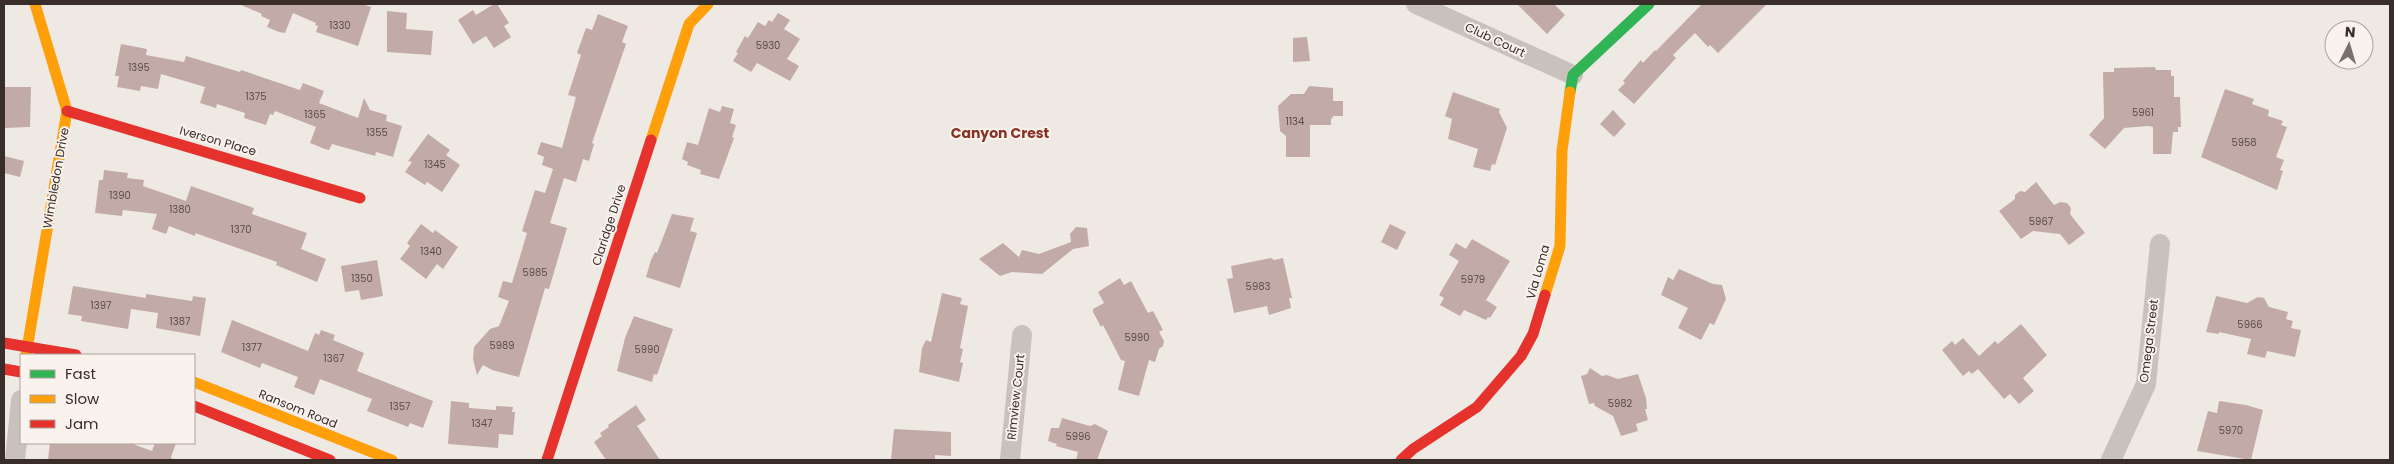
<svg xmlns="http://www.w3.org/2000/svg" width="2394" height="464" font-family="Poppins,sans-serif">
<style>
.building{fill:#c2aba6}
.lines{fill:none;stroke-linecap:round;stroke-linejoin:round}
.street{stroke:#c8c1bc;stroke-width:20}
.fast{stroke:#30b455;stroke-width:11}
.slow{stroke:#ff9f0a;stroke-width:11}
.jam{stroke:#e5322d;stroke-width:11}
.labels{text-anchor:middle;stroke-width:4;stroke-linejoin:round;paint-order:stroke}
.number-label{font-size:10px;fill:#5b4c49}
.street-label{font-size:12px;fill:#392d2a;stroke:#faf2ec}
.neighbourhood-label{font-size:14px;font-weight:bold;fill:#873224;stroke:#faf2ec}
</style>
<rect width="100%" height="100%" fill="#efe9e4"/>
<g class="building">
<path d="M239 4H362L371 7 358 46 316 32 318 26 315 25 316 23 293 13 285 33 279 32 267 27 270 20 261 16 262 14Z"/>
<path d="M494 4H497L509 23 504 26 511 37 494 48 486 36 473 44 458 20 473 10 476 15Z"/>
<path d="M1517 4H1554L1565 15 1547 34Z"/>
<path d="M1702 4H1767L1718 53 1710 45 1708 47 1695 33 1673 55 1676 58 1634 104 1618 90 1625 83 1623 81 1641 60 1643 63 1655 50 1656 51Z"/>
<path d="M387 11 407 13 406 29 433 31 431 55 387 52Z"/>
<path d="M778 13 790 20 784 29 800 39 787 59 799 66 790 81 757 63 751 72 733 61 738 53 736 52 745 36 748 38 758 22 765 26 769 20 772 22Z"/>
<path d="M598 14 628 26 622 42 626 44 592 143 594 144 589 161 583 159 576 182 564 178 550 223 567 228 549 289 545 288 519 377 492 370 483 365 477 375 473 359 474 347 490 329 499 326 509 301 498 297 503 281 512 283 527 233 522 231 535 190 545 193 553 169 542 165 544 157 537 154 541 142 562 148 576 97 568 95 581 55 577 53 586 28 592 30Z"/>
<path d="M1307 37 1310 61 1293 62V38Z"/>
<path d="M121 44 147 49 146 55 184 62 186 56 240 72 241 70 300 90 303 83 324 91 319 103 358 118 364 98 370 110 387 115 386 121 402 126 393 157 376 152 375 156 332 144 329 150 325 149 310 143 316 127 275 111 273 115 270 114 266 125 244 118 245 113 217 104 216 108 200 103 205 87 161 74 158 89 141 86 140 91 117 87 119 76H115Z"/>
<path d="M2155 67 2156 70H2171V76H2174V97H2180L2181 127H2178V132H2173L2171 154H2153V127L2148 126 2124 128 2105 149 2089 135 2104 118 2103 72H2114V68Z"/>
<path d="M1309 86 1333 88V101H1343V116H1334L1331 119V125H1310V157H1286V136L1280 131 1278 106 1291 94H1304Z"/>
<path d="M4 87H31L30 127 4 128Z"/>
<path d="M2225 89 2254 99 2252 104 2269 110 2268 116 2283 121 2281 125 2287 127 2276 157 2284 160 2280 170 2283 171 2277 190 2201 157Z"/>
<path d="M1453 92 1500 109 1499 112 1507 128 1495 165 1492 164 1490 171 1473 167 1478 149 1448 139 1452 119 1445 116Z"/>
<path d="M722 106 734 109 730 123 736 125 732 137 734 138 719 179 700 174 701 170 687 165 688 162 682 159 687 142 698 145 709 108 720 112Z"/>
<path d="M1613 110 1626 124 1614 137 1600 124Z"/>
<path d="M428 134 450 150 446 155 460 165 442 192 427 182 425 185 405 172 412 162 408 161Z"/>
<path d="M4 156 24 161 20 177 4 173Z"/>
<path d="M104 170 128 173 127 178 144 180 143 186 186 201 191 186 254 208 252 214 307 233 301 249 326 259 317 282 276 265 277 262 195 233V236L169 226 166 234 152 229 157 214 123 210 122 216 95 213 99 180H103Z"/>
<path d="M2036 182 2054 205 2060 202 2067 203 2071 208 2070 214 2085 233 2069 245 2060 234 2033 231 2021 239 1999 211 2015 199V195L2020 191 2025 192Z"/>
<path d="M672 214 694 218 690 231 697 233 680 288 646 277 651 260 655 252 657 253Z"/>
<path d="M421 224 433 233 435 230 458 247 443 269 437 264 426 279 400 259 410 246 407 243Z"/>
<path d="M1390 224 1406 232 1397 250 1381 242Z"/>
<path d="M1076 227 1087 228 1089 246 1073 249 1042 274 1012 272 1000 276 979 259 1003 243 1019 257 1022 250 1039 254 1071 242 1070 234Z"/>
<path d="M1472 239 1510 261 1486 300 1497 307 1490 318 1488 317 1486 320 1464 310 1460 316 1440 305 1444 298 1439 295 1459 261 1449 255 1456 243 1466 249Z"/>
<path d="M1271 258 1274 260 1283 258 1292 298H1289L1291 308 1269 315 1267 306 1234 313 1227 279 1233 278 1231 266Z"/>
<path d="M377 260 383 296 361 300 359 290 345 292 341 266Z"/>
<path d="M1679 269 1713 284 1722 285 1726 299 1714 325 1710 323 1701 340 1678 328 1688 308 1661 295 1668 277 1673 280Z"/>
<path d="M1120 278 1124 285 1131 281 1148 313 1153 311 1163 330 1159 332 1164 341 1163 346 1159 349 1155 362 1149 360 1139 396 1118 390 1125 361 1121 360 1103 325 1101 327 1093 312V309L1104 303 1098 292Z"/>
<path d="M73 286 146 298V294L192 301 193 296 206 298 200 336 156 328 158 313 131 309 128 329 81 321 82 316 68 314Z"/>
<path d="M942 293 962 298 960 304 968 306 960 348 963 349 960 362 963 363 959 382 919 372 922 348 926 340 931 342Z"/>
<path d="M2216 296 2247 303 2258 297 2264 298 2269 307 2288 312 2286 319 2293 321 2291 328 2301 330 2295 357 2267 351 2265 358 2247 354 2251 339 2219 332V334L2206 332Z"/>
<path d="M634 316 673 329 657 375 654 374 652 382 617 371 625 338Z"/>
<path d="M232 320 308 351 315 333 319 335 321 330 335 335 333 340 364 353 357 371 433 401 423 428 410 423 408 427 367 411 372 399 320 379 314 395 294 387 298 377 262 363 260 368 221 352Z"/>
<path d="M2021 324 2047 355 2023 378 2034 391 2019 404 2010 394 2004 399 1978 369 1972 374 1969 371 1963 376 1942 350 1952 341 1955 345 1963 338 1979 356 1995 341 1998 344Z"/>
<path d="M1590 368 1602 376 1607 375 1618 379 1638 374 1646 398 1647 409H1645L1648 420 1636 424 1638 431 1621 436 1613 416 1595 406 1594 403 1589 404 1581 376 1587 374Z"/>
<path d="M451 401 469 403V408L496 410V406L513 407 512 412H515L513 435 499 434 498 448 448 444Z"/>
<path d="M2219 401 2246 405 2263 410 2251 460 2197 451 2208 411 2217 413Z"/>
<path d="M636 405 646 420 637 426 660 460H606L594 442 602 436 600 433 609 427 608 425Z"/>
<path d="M1062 418 1090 426 1095 424 1108 431 1097 460H1076L1078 452 1056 446 1057 444 1048 441 1051 428H1059Z"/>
<path d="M894 429 951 432V456L935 455V460H891Z"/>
<path d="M50 443H130L152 451 155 443H176L171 457 173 460H48Z"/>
</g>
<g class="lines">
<g class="street">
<path d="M1416 4 1573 75"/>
<path d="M15 460 21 400"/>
<path d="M1010 460 1022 335"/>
<path d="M2111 460 2146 384 2160 244"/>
</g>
<path class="fast" d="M1570 92 1573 75 1649 4"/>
<g class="slow">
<path d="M651 140 689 24 708 4"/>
<path d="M1545 295 1560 246 1562 151 1570 92"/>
<path d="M26 355 67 111 35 4"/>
<path d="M194 382 392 460"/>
</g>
<g class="jam">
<path d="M67 111 360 198"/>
<path d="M4 343 76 355"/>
<path d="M4 369 21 372"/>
<path d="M194 406 330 460"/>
<path d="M547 460 651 140"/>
<path d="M1401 460 1413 449 1477 407 1521 356 1533 334 1545 295"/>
</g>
</g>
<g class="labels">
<g class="number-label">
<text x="340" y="29">1330</text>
<text x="768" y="49">5930</text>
<text x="139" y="71">1395</text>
<text x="256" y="100">1375</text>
<text x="2143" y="116">5961</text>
<text x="315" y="118">1365</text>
<text x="1295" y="125">1134</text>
<text x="377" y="136">1355</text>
<text x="2244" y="146">5958</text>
<text x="435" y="168">1345</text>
<text x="120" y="199">1390</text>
<text x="180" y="213">1380</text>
<text x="2041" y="225">5967</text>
<text x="241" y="233">1370</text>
<text x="431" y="255">1340</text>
<text x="535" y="276">5985</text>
<text x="362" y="282">1350</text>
<text x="1473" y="283">5979</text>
<text x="1258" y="290">5983</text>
<text x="101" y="309">1397</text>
<text x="180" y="325">1387</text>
<text x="2250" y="328">5966</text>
<text x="1137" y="341">5990</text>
<text x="502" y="349">5989</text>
<text x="252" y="351">1377</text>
<text x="647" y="353">5990</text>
<text x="334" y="362">1367</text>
<text x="1620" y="407">5982</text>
<text x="400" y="410">1357</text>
<text x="482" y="427">1347</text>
<text x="2231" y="434">5970</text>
<text x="1078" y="440">5996</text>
</g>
<g class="street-label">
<text transform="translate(1495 40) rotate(25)" y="4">Club Court</text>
<text transform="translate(218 141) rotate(16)" y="4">Iverson Place</text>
<text transform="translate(56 178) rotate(-80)" y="4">Wimbledon Drive</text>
<text transform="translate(609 225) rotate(-72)" y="4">Claridge Drive</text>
<text transform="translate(1538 272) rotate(-74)" y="4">Via Loma</text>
<text transform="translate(2149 341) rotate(-83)" y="4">Omega Street</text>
<text transform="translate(1016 397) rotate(-84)" y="4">Rimview Court</text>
<text transform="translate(298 409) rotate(22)" y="4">Ransom Road</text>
</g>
<g class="neighbourhood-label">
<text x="1000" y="138">Canyon Crest</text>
</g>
</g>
<rect width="2394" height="464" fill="none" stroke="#392d2a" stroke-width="10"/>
<rect x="20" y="354" width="175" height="90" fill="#faf2ec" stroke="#ada39e"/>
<rect x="30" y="370" width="25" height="8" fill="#30b455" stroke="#ada39e"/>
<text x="65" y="379" font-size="15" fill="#392d2a">Fast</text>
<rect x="30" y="395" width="25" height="8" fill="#ff9f0a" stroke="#ada39e"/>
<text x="65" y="404" font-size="15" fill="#392d2a">Slow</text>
<rect x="30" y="420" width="25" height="8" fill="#e5322d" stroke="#ada39e"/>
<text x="65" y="429" font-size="15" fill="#392d2a">Jam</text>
<g transform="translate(2349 45) rotate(5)"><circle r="24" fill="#faf2ec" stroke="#ada39e"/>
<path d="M0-4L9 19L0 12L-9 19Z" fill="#796f6b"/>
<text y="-8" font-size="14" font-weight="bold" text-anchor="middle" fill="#392d2a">N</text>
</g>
</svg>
